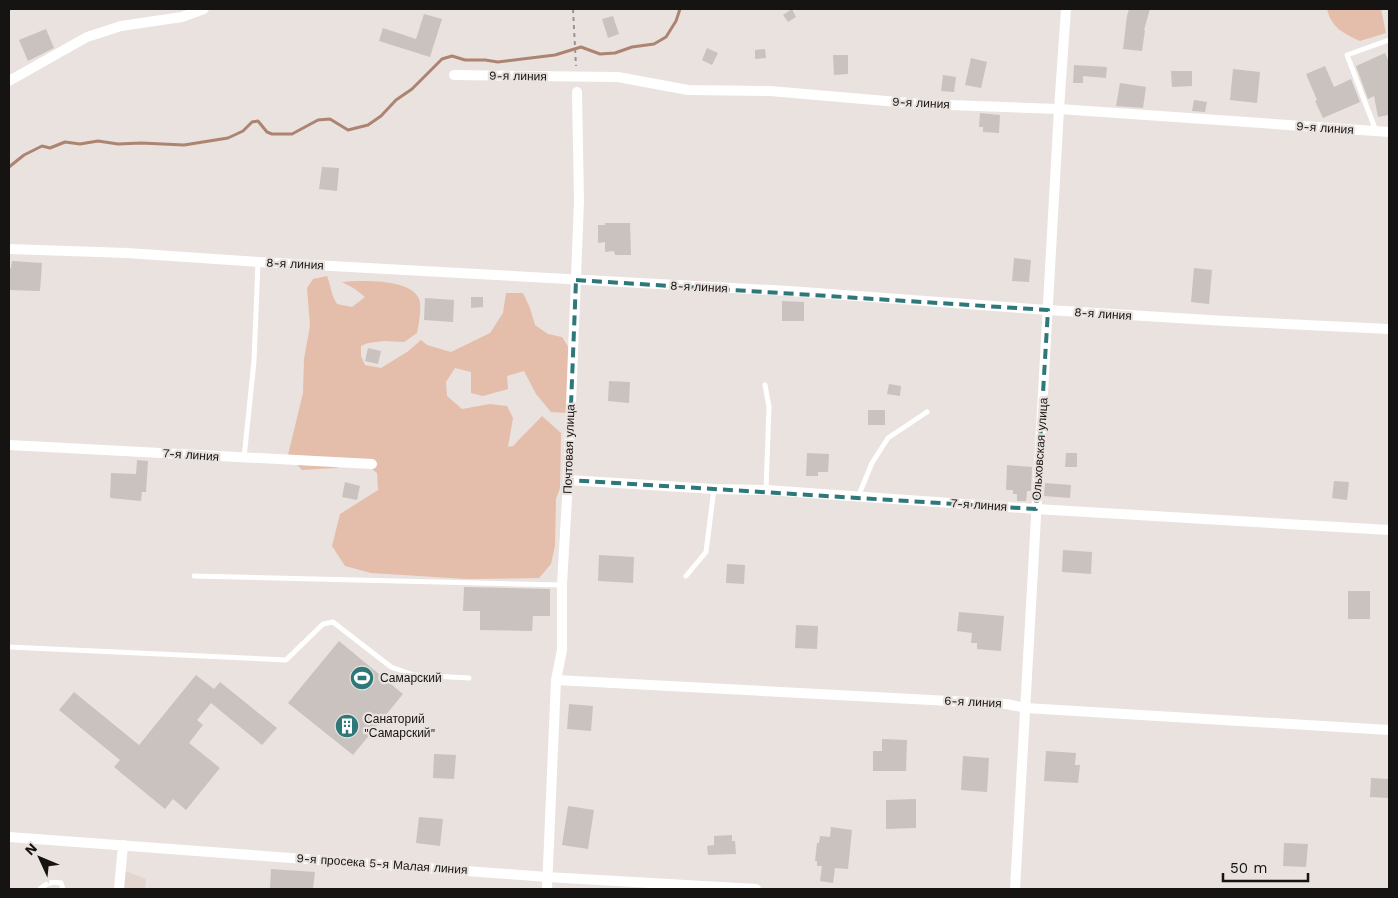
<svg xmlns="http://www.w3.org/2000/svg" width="1398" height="898" font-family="'Work Sans',sans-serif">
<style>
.built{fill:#e4d5cf}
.green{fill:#e5bdab}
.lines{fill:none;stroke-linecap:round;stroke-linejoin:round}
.stream{stroke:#ad8471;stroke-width:3}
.building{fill:#c9c2bf}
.path{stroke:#999492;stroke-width:2;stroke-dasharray:4 4;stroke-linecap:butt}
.service{stroke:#fff;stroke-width:5}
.minor{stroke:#fff;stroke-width:10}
.marked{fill:none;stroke:#2e7879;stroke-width:4;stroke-dasharray:10 6;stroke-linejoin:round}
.labels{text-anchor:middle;stroke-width:4.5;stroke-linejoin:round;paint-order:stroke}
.street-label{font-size:12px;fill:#161413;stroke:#e9e2df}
.poi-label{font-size:12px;fill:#161413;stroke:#e9e2df;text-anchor:start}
</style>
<rect width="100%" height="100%" fill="#e9e2df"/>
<path class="built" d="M125 871 146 879 145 889H124Z"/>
<g class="green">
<path d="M1327 9H1381L1386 33 1360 41C1344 34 1331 27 1327 9Z"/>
<path d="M327 276C331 286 331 295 337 304L352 307 365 297 355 289 342 282C360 280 416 278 420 302 421 312 419 323 417 333L404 342 384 341 368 343 361 346V356L365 365 381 368 407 352 421 340 427 345 451 352 490 333 503 313 506 293H523L530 308 535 325 548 334 562 337 571 351 567 413 551 412 536 394 524 371 507 376 508 389 483 396 471 393V372L455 368 446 382 447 396 462 409 490 404 507 406 513 418 508 447 513 446 542 416 561 433 560 488 556 499 555 546 551 564 539 578 467 579 371 573 345 566 332 546 340 514 378 490 377 473 363 462 335 468 302 470 288 455 303 393 304 359 310 326 307 288 313 279Z"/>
</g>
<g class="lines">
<path class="stream" d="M9 167 24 155 42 146 50 148 65 142 80 144 98 141 118 144 141 143 184 145 228 138 243 131 252 122 258 121 267 132 272 134H292L318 120 330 119 348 130 368 125 381 116 396 100 412 89 442 59 452 56 465 60H485L498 62 555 55 581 47 600 54 615 53 632 47 654 44 666 37 676 21 680 9"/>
</g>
<g class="building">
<path d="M792 9 796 17 788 22 783 15Z"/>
<path d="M1129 9H1150L1144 30H1145L1142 51 1123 49 1127 16Z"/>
<path d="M424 14 442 19 430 57 379 41 383 28 416 39Z"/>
<path d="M613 16 619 34 608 38 602 19Z"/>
<path d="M46 29 54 48 28 61 19 40Z"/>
<path d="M707 48 718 53 712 65 702 60Z"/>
<path d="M765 49 766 58 755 59V50Z"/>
<path d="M1385 53 1389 62V115L1378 117 1374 96 1368 99 1356 66Z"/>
<path d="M833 55H848V74L834 75Z"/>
<path d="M971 58 987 62 981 88 965 85Z"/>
<path d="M1074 65 1107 67 1106 78 1083 76V83H1073Z"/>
<path d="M1325 66 1334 87 1351 79 1360 102 1323 118 1315 101 1317 100 1306 74Z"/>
<path d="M1233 69 1260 72 1257 103 1230 100Z"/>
<path d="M1171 71H1192V86L1172 87Z"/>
<path d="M943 75 956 77 954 92 941 91Z"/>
<path d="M1120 83 1146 87 1143 108 1116 106Z"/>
<path d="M1194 100 1207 102 1205 112 1192 111Z"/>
<path d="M980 113 1000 115 999 133 983 132V127H979Z"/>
<path d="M322 167 339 168 337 191 319 189Z"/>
<path d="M605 223H630L631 255H615L614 251 605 252V242L598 243V225H605Z"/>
<path d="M1014 258 1031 260 1029 282 1012 281Z"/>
<path d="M12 261 42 263 40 291 9 290V268H11Z"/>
<path d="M1194 268 1212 270 1209 304 1191 302Z"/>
<path d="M471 297H483V307L471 308Z"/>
<path d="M425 298 454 300 453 322 424 320Z"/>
<path d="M782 301 804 302V321H782Z"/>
<path d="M368 348 381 351 378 364 365 361Z"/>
<path d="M609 381 630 382 629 403 608 401Z"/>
<path d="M889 384 901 386 900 396 887 394Z"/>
<rect x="868" y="410" width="17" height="15"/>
<path d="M807 453 829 454 828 472H818V476H806Z"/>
<path d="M1066 453H1077V467H1065Z"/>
<path d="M137 460 148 461 146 492H142L141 501 110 498 111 473 136 474Z"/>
<path d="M1007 465 1032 467 1031 491H1027L1026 501H1017V494H1013V490H1006Z"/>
<path d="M1334 481 1349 482 1347 500 1332 498Z"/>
<path d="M345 482 360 486 357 500 342 497Z"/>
<path d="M1045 483 1071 485 1070 498 1044 496Z"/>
<path d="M1063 550 1092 552 1091 574 1062 572Z"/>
<path d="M599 555 634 557 633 583 598 581Z"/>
<path d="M727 564 745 565 744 584 726 583Z"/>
<path d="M464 587 550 589V616H533L532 631 480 630V611H463Z"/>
<rect x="1348" y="591" width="22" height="28"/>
<path d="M959 612 1004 616 1001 651 977 649V643H971L972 633 957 631Z"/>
<path d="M796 625 818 626 817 649 795 648Z"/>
<path d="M339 641 403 694 353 755 288 703Z"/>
<path d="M196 675 214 689 220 682 277 728 262 745 211 703 197 720 203 725 189 743 220 768 186 810 173 799 165 809 114 767 120 760 59 710 74 692 139 745Z"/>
<path d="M569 704 593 706 591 731 567 729Z"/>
<path d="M882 739 907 740 906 771H873V751H882Z"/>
<path d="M1046 751 1076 753 1075 765H1080L1078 783 1044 781Z"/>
<path d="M434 754 456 755 454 779 433 778Z"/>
<path d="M963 756 989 758 987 792 961 790Z"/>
<path d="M1371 778 1389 779 1388 798 1370 797Z"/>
<path d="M916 799V828L886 829V800Z"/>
<path d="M568 806 594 810 588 849 562 845Z"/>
<path d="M419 817 443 819 440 846 416 843Z"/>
<path d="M831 827 852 830 848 869 835 868 833 883 820 881 822 866H817V861H815L817 843H819L820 836 830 837Z"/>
<path d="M732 835V841H735L736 854 708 855 707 846 714 845V836Z"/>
<path d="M1284 843 1308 844 1306 867 1283 866Z"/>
<path d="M271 869 315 872 313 889H270Z"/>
</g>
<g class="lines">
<path class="path" d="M573 9 576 66"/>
<g class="service">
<path d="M1376 131 1347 55 1389 40"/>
<path d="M765 385 769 407 766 490"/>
<path d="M244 458 254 361 258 262"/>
<path d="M858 497 872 463 888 438 927 412"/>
<path d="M194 576 562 585"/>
<path d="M686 576 706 552 714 489"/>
<path d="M9 647 286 660 323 624 333 622 391 667 414 675 469 678"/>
<path d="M40 889C47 883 52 881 61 883L63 889"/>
</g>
<g class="minor">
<path d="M454 75 618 77 688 90 770 91 921 104 1059 109 1389 132"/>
<path d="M9 81 87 37 121 26 182 17 204 9"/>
<path d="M9 249 127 253 258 262 789 291 1048 310 1225 321 1389 329"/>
<path d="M9 445 372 464"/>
<path d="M568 480 714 489 766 490 1036 509 1389 530"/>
<path d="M556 680 1006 704 1026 708 1389 730"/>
<path d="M9 837 547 877 756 889"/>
<path d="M119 889 123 845"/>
<path d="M547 889 556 680 562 650V585L568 480 579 201 577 92"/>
<path d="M1015 889 1059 109 1066 9"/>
</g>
</g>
<path class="marked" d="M576 280 1048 310 1036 509 568 480Z"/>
<defs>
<g id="stadium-disc" transform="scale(1.25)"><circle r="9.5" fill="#2e7879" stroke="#e9e2df"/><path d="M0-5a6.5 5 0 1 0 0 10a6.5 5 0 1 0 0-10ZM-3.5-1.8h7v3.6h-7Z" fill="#fff"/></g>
<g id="building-disc" transform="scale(1.25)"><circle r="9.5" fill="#2e7879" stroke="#e9e2df"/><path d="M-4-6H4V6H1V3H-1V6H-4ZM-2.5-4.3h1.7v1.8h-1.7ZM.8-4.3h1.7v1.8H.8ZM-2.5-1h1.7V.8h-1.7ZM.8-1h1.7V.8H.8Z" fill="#fff"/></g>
</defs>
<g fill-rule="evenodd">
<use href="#stadium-disc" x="362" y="678"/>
<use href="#building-disc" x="347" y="726"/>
</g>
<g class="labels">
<g class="street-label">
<text transform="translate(518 76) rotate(1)" y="4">9-я линия</text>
<text transform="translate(921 103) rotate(3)" y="4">9-я линия</text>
<text transform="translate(1325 128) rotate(4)" y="4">9-я линия</text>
<text transform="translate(295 264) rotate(3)" y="4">8-я линия</text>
<text transform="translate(699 287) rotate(3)" y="4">8-я линия</text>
<text transform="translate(1103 314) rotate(4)" y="4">8-я линия</text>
<text transform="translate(569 449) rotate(-88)" y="4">Почтовая улица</text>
<text transform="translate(1040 449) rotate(-86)" y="4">Ольховская улица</text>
<text transform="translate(191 455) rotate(4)" y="4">7-я линия</text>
<text transform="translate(979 505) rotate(4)" y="4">7-я линия</text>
<text transform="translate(973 702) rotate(3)" y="4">6-я линия</text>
<text transform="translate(382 864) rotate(4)" y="4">9-я просека 5-я Малая линия</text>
</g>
<g class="poi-label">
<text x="380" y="682">Самарский</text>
<text x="364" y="723">Санаторий<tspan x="364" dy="14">"Самарский"</tspan></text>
</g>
</g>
<rect width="1398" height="898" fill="none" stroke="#161413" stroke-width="20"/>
<g transform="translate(40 858) rotate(314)" stroke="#e9e2df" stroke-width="4" paint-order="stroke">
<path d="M0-4L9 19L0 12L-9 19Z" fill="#161413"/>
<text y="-8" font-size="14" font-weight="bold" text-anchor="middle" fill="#161413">N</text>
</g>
<path d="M1223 873v8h85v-8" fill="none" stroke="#161413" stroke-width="2.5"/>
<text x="1230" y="873" font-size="15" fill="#161413" stroke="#e9e2df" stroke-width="4" paint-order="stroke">50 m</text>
</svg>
